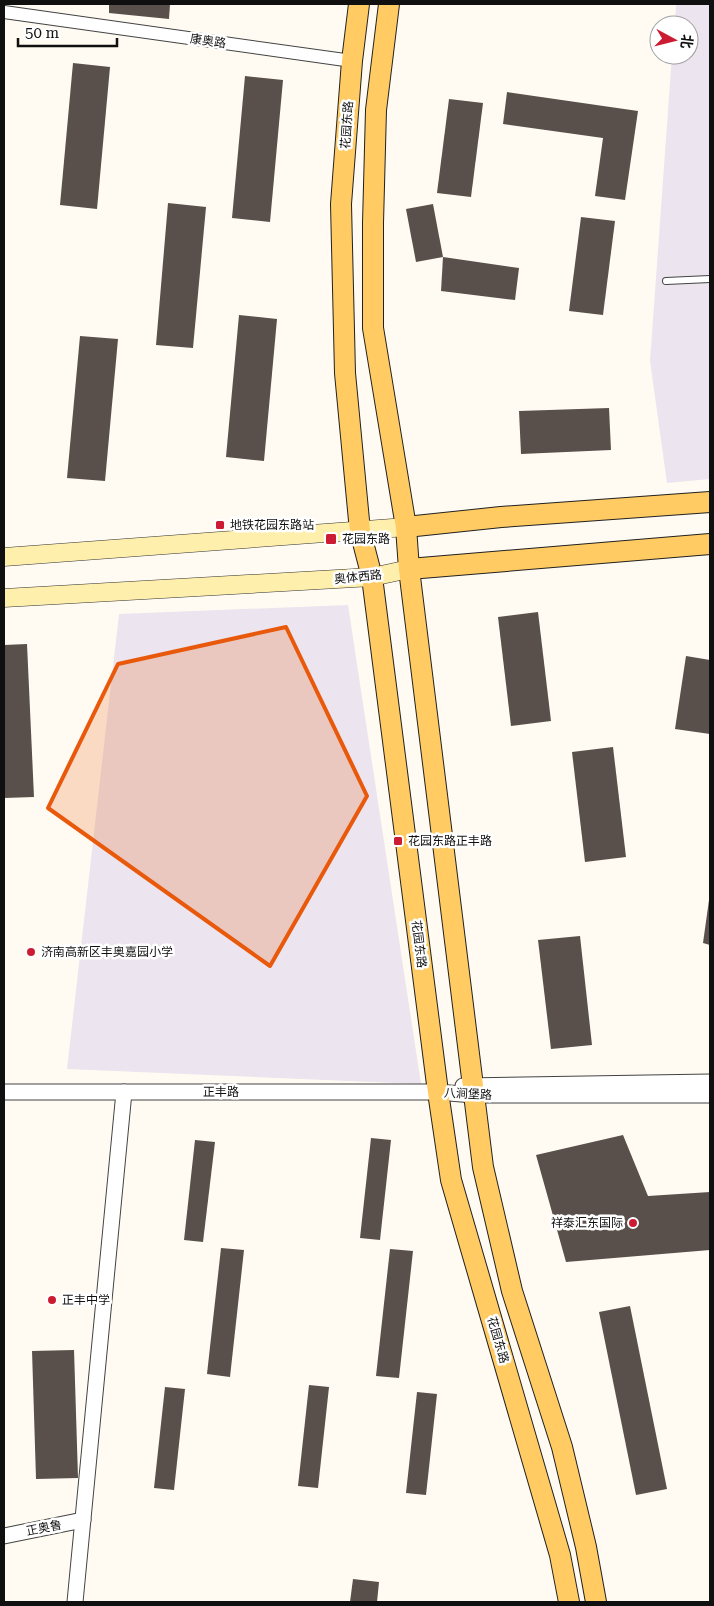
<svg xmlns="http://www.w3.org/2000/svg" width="714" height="1606" font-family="'Roboto Serif','Noto Sans SC',serif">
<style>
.industrial{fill:#ece4ee}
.building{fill:#594f4b}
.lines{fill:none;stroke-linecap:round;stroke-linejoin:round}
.service-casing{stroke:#434343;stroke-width:8}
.minor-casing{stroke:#434343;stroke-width:14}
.tertiary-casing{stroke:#434343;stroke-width:17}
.secondary-casing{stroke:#323232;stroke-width:19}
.primary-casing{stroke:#212121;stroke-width:22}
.service{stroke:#fff;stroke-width:6}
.minor{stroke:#fff;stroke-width:12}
.tertiary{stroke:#fff;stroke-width:15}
.secondary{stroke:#ffefad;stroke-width:18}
.primary{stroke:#ffcb62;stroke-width:20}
.marked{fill:#e8590c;fill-opacity:0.2;stroke:#e8590c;stroke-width:4;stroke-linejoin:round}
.poi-dot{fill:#cb1c34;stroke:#fff;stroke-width:2}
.labels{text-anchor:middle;stroke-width:5;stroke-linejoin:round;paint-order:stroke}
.street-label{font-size:12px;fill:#101010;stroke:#fff}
.poi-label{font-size:12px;fill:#101010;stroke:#fff;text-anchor:start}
</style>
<rect width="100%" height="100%" fill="#fffbf2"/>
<g class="industrial">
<path d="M676 4H710V479L667 483 650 361 672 55H689V25H675Z"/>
<path d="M348 605 421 1084 67 1069 119 614Z"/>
</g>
<g class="building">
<path d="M109 4H170L169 19 109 13Z"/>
<path d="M73 63 110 67 97 209 60 205Z"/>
<path d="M245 76 283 80 270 222 232 218Z"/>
<path d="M507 92 638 111 625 200 595 196 603 138 503 124Z"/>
<path d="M449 99 483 103 471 197 437 193Z"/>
<path d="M168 203 206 207 193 348 156 345Z"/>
<path d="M433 204 443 257 416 262 406 209Z"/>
<path d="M581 217 615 221 603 315 569 311Z"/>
<path d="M443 257 519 268 515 300 441 291Z"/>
<path d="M239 315 277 319 264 461 226 457Z"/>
<path d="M80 336 118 339 105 481 67 478Z"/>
<path d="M609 408 611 450 521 454 519 411Z"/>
<path d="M538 612 551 721 511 726 498 617Z"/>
<path d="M27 644 34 797 4 798V645Z"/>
<path d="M686 656 710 660V734L675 729Z"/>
<path d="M613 747 626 857 585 862 572 752Z"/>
<path d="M709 900H710V945L703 943Z"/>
<path d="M580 936 592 1045 551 1049 538 940Z"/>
<path d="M623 1135 648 1196 710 1192V1250L566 1262 536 1155Z"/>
<path d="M371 1138 391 1140 380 1240 360 1238Z"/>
<path d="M195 1140 215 1142 203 1242 184 1240Z"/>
<path d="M221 1248 244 1250 230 1377 207 1374Z"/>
<path d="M390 1249 413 1251 399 1378 376 1376Z"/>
<path d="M630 1306 667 1489 636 1495 599 1312Z"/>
<path d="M74 1350 78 1478 36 1479 32 1351Z"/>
<path d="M309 1385 329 1387 318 1488 298 1486Z"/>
<path d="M165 1387 185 1389 174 1490 154 1488Z"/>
<path d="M417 1392 437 1394 426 1495 406 1493Z"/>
<path d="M353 1579 379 1582 377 1602H350Z"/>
</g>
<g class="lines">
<g class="service-casing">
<path id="service" d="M666 281 710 279"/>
</g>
<g class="minor-casing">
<path id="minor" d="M4 12 352 61"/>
</g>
<g class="tertiary-casing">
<g id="tertiary">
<path d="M463 1086 710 1082"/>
<path d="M4 1092H438L473 1095H710"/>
<path d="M4 1536 83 1520"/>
<path d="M75 1602 124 1092"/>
</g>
</g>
<g class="secondary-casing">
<g id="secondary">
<path d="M4 557 406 527"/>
<path d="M4 598 372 577 409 569"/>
</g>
</g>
<g class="primary-casing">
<g id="primary">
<path d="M359 4 352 61 341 204 345 373 360 531 372 577 438 1092 451 1180 560 1555 569 1602"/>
<path d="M389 4 376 110 373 223V328L406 527 409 569 483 1167 512 1291 562 1447 586 1547 596 1602"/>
<path d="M406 527 501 517 710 502"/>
<path d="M409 569 710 544"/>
</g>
</g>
<use href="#service" class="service"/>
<use href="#minor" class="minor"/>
<use href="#tertiary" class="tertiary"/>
<use href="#secondary" class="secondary"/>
<use href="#primary" class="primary"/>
</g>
<path class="marked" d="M286 627 367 796 270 966 48 808 118 664Z"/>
<g class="poi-dot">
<rect x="215" y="520" width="10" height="10" rx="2.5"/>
<rect x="325" y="533" width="12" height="12" rx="2.5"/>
<rect x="393" y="836" width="10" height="10" rx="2.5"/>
<circle cx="31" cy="952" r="5"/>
<circle cx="633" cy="1223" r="5"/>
<circle cx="52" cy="1300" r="5"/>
</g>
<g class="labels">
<g class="street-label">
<text transform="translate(208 41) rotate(8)" y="4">康奥路</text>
<text transform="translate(347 125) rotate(-86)" y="4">花园东路</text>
<text transform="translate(358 577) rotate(-6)" y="4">奥体西路</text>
<text transform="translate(419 944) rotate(83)" y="4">花园东路</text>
<text x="221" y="1096">正丰路</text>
<text transform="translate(468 1094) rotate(3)" y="4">八涧堡路</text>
<text transform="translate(498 1340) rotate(74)" y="4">花园东路</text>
<text transform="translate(44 1528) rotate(-11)" y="4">正奥鲁</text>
</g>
<g class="poi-label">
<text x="230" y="529">地铁花园东路站</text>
<text x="342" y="543">花园东路</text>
<text x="408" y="845">花园东路正丰路</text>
<text x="41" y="956">济南高新区丰奥嘉园小学</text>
<text x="623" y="1227" text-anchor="end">祥泰汇东国际</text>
<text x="62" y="1304">正丰中学</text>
</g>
</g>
<rect width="714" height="1606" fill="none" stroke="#101010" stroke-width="10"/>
<g transform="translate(674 40) rotate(97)"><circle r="24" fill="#ffffff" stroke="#9f9f9f"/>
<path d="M0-4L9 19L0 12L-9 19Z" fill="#cb1c34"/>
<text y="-8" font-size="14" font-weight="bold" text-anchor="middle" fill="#101010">北</text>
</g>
<path d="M18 38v8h99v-8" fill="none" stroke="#101010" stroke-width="2.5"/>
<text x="25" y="38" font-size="15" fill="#101010" stroke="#ffffff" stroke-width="4" paint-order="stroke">50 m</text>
</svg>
